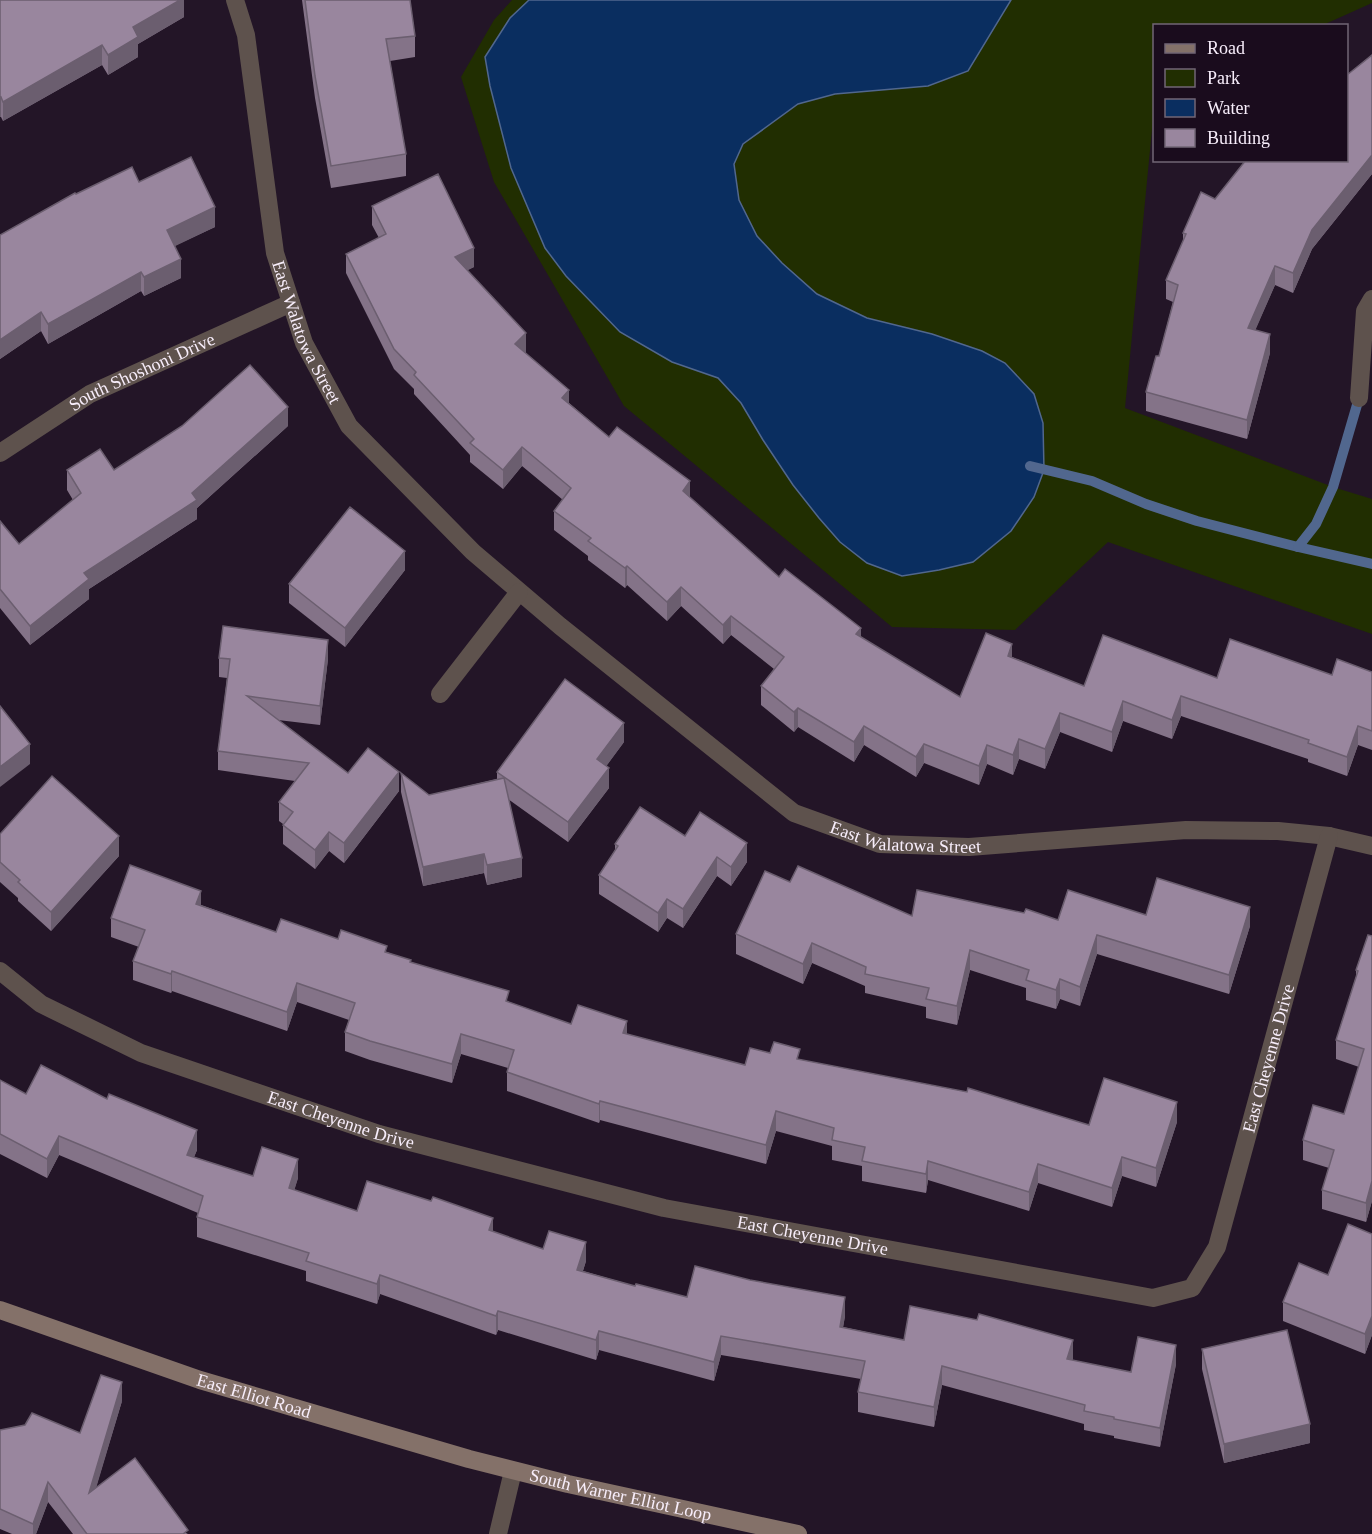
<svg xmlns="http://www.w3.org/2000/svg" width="1372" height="1534" font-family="Georgia,serif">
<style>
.green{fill:#212e01}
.water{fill:#0a2e60;stroke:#51678e;stroke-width:1.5}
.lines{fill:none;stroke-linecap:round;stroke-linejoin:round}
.stream{stroke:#51678e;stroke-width:10}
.street{stroke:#5e524d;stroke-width:18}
.secondary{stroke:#847169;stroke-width:18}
.wall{fill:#847388}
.shaded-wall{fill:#6b5e6f}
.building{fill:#99869e;stroke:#6b5e6f;stroke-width:1.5}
.labels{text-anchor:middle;stroke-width:6;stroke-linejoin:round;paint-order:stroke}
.street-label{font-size:18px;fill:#f7edfa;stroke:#1a0c1d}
</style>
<rect width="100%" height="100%" fill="#231527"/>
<path class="green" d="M512 0H1372V3L1323 25 1154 26V109L1125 408 1333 487 1372 499V634L1108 542 1015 630 892 627 624 406 494 182 461 77 494 20Z"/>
<path class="water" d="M529 0H1011L968 71 928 86 835 94 798 104 743 144 734 164 739 200 757 236 782 263 817 294 867 318 932 334 982 351 1005 363 1034 394 1043 423 1044 470 1034 497 1011 531 973 562 939 570 902 576 867 563 840 542 819 518 793 485 763 440 741 403 718 378 672 362 620 332 566 276 545 248 511 168 490 86 485 57 510 18Z"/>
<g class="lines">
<g class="stream">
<path d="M1030 466 1092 481 1146 504 1197 521 1298 547 1372 564"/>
<path d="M1298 547 1316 524 1333 487 1359 398"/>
</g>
<g class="street">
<path id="s1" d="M235 0 246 35 275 253 304 343 349 426 473 552 560 626 794 813 880 844 969 847 1186 830 1278 831 1329 836 1372 846"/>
<path d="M1359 398 1365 311 1372 299"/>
<path id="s2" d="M0 453 90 394 291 303"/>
<path d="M440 694 519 592"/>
<path id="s3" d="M0 971 41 1004 141 1053 379 1134 664 1208 1153 1298 1192 1288 1217 1247 1329 836"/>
<path d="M498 1534 513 1471"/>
</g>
<path class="secondary" id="s4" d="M0 1310 200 1380 469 1459 568 1484 798 1534"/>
</g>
<g class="wall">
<path d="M0 0H184V17L138 44V57L108 75 102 65 3 121 1 117H0Z"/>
<path d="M302 0H410L415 36V57L390 61 406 154V176L331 188 315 98Z"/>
<path d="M1372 55V174L1312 249 1293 293 1275 285 1255 330 1270 353 1247 439 1146 411V392L1159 356 1173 302 1166 299V280L1183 242V233L1215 199Z"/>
<path d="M139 182 215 227 174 246 181 278 144 296 141 291 48 344 41 331 0 359V235L76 194Z"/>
<path d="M372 206 474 267 467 270 526 353 569 403 609 437 690 497 779 577 861 637 960 697 1012 657 1084 686 1217 678 1332 675 1372 672V750L1358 745 1347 776 1308 762V759L1181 716 1172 739 1123 721 1112 752 1060 732 1045 769 1019 759 1013 775 987 764 979 785 924 763 916 777 864 745 854 762 798 727 794 732 761 705V686L774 669 731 635 723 644 681 606 667 621 627 585 625 588 588 560V556L554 530V511L563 500 522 466 503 489 470 462V455L414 394V389L394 369 346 273V254L379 238 372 225Z"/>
<path d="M288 426 197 508V519L89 589V599L30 645 0 608V521L19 544 73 500 67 490V470H114Z"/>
<path d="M405 570 345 647 289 603V584Z"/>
<path d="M219 658 328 659 320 725 278 720 348 773 399 791 344 863 329 851 315 869 283 844V824L279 821V802L295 781 218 770V751L227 678 219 677Z"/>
<path d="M624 742 606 766 609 788 568 842 508 799 522 877 487 885 484 873 423 886 401 792V773L429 795 497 779V772Z"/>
<path d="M0 834 119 856 51 931 18 901V898L0 882Z"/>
<path d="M685 836 747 862 731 886 717 876 683 928 667 918 658 932 599 894V875L615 850V844Z"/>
<path d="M790 882 912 916 1024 913 1058 920 1146 915 1250 926 1229 994 1097 954 1080 1006 1060 999 1056 1009 1026 1000V988L970 970 957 1025 926 1018V1007L865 993V986L812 963 803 984 736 954V934Z"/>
<path d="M201 905 276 932 338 939 387 952 509 1002 571 1024 627 1034 745 1065 770 1053 1089 1125 1177 1122 1156 1187 1122 1176 1112 1207 1038 1183 1029 1211 928 1180 926 1193 862 1181V1166L832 1160V1146L776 1131 766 1164 600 1120 599 1123 507 1091V1072L508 1068 461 1054 452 1083 370 1060 345 1051V1032L349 1020 297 1002 287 1031 172 991 171 993 133 980V961L139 947 111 937V918Z"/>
<path d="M1372 936V1201L1366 1222 1322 1209V1190L1329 1168 1303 1160V1140L1344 1114 1359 1067 1336 1059V1040L1356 977V970Z"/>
<path d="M0 1080 26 1094 197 1150 194 1157 253 1176 298 1178 294 1190 357 1211 493 1232 543 1249 586 1261 583 1271 635 1286 687 1297 845 1316 843 1327 904 1340 1072 1360 1131 1372 1176 1364 1160 1447 1114 1438V1436L1084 1430V1424L942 1385 934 1427 858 1412V1392L861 1379 721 1355 714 1381 599 1350 596 1360 498 1330 496 1335 380 1294 377 1304 306 1281V1271L197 1237V1217L198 1213 59 1155 47 1178 0 1154Z"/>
<path d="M1372 1234V1335L1365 1354 1283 1321V1302L1328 1275Z"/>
<path d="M1202 1349 1310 1443 1224 1463 1202 1369Z"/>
<path d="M122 1401 96 1487 188 1534H73L48 1502 36 1534H12L0 1529V1430L80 1433Z"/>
</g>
<g class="shaded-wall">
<path d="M180 0H184V17L138 44V57L108 75V55L133 27Z"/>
<path d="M102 45V65L3 121V102Z"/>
<path d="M1 97V117H0V98Z"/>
<path d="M1372 155V174L1312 249 1293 293V273L1312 230Z"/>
<path d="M215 207V227L167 250V230Z"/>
<path d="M474 248V267L455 277V257Z"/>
<path d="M181 259V278L144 296V277Z"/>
<path d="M1275 266V285L1248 347V328Z"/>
<path d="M141 272V291L48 344V324Z"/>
<path d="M41 312V331L0 359V340Z"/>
<path d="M526 333V353L515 363V344Z"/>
<path d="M1270 334V353L1247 439V420Z"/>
<path d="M569 390V410L562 398Z"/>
<path d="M288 407V426L197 508V519L89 589V599L30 645V626L84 573 192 493Z"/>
<path d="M522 447V466L503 489V470Z"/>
<path d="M690 481V501L683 491Z"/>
<path d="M405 551V570L345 647V628Z"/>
<path d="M627 566V585L625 588V568Z"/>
<path d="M681 587V606L667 621V602Z"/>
<path d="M731 616V635L723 644V625Z"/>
<path d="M861 628V648L856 634Z"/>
<path d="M328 640V659L320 725V706Z"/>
<path d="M1012 644V663L1008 656Z"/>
<path d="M1181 696V716L1172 739V720Z"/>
<path d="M1123 701V721L1112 752V732Z"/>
<path d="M798 708V727L794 732V712Z"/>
<path d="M1060 713V732L1045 769V749Z"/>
<path d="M624 723V742L597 779V759Z"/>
<path d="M864 726V745L854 762V742Z"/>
<path d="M1358 726V745L1347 776V757Z"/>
<path d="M1019 739V759L1013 775V755Z"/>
<path d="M30 744V764L0 787V767Z"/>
<path d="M924 744V763L916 777V757Z"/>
<path d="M987 745V764L979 785V766Z"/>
<path d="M609 768V788L568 842V822Z"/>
<path d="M399 772V791L344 863V843Z"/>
<path d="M329 832V851L315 869V850Z"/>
<path d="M119 836V856L51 931V912Z"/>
<path d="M747 843V862L731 886V867Z"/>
<path d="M484 854V873L423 886V867Z"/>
<path d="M717 857V876L683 928V909Z"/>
<path d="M522 858V877L487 885V865Z"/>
<path d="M201 891V910L196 904Z"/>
<path d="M667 899V918L658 932V913Z"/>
<path d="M1250 907V926L1229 994V975Z"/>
<path d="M1097 935V954L1080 1006V987Z"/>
<path d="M812 943V963L803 984V964Z"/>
<path d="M970 950V970L957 1025V1006Z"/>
<path d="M172 971V991L171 993V974Z"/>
<path d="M1060 979V999L1056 1009V990Z"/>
<path d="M297 983V1002L287 1031V1012Z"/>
<path d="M627 1021V1040L623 1033Z"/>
<path d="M461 1034V1054L452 1083V1064Z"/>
<path d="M600 1101V1120L599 1123V1104Z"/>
<path d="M1177 1102V1122L1156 1187V1168Z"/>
<path d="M776 1111V1131L766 1164V1145Z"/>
<path d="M197 1130V1150L187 1174V1155Z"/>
<path d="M59 1136V1155L47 1178V1159Z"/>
<path d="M1122 1157V1176L1112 1207V1188Z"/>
<path d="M298 1159V1178L289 1208V1188Z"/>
<path d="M928 1161V1180L926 1193V1174Z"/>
<path d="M1038 1164V1183L1029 1211V1192Z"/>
<path d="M1372 1181V1201L1366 1222V1203Z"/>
<path d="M493 1218V1238L489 1230Z"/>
<path d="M586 1242V1261L577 1289V1270Z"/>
<path d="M380 1275V1294L377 1304V1284Z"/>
<path d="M845 1297V1316L840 1346V1327Z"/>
<path d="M498 1311V1330L496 1335V1316Z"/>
<path d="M1372 1316V1335L1365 1354V1334Z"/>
<path d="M599 1331V1350L596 1360V1340Z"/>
<path d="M721 1336V1355L714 1381V1362Z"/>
<path d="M1073 1340V1359L1067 1379V1359Z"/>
<path d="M1176 1345V1364L1160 1447V1428Z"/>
<path d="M942 1366V1385L934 1427V1407Z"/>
<path d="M122 1382V1401L89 1512V1493Z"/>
<path d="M1310 1424V1443L1224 1463V1444Z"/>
<path d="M48 1482V1502L36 1534H33V1524Z"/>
</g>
<g class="building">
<path d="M0 0H180L133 27 138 37 108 55 102 45 3 102 1 97 0 98Z"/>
<path d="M305 0H410L415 36 386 39 406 154 331 166 315 76Z"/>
<path d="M1372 55V155L1312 230 1293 273 1275 266 1248 328 1270 334 1247 420 1146 392 1156 356H1159L1178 285 1166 280 1186 234 1183 233 1201 192 1215 199 1246 160H1347V75Z"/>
<path d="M191 157 215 207 167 230 181 259 144 277 141 272 48 324 41 312 0 340V235L75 193 76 194 132 167 139 182Z"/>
<path d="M438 174 474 248 455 257 526 333 515 344 569 390 562 398 609 437 617 427 690 481 683 491 779 577 785 569 861 628 856 634 960 697 986 633 1012 644 1008 656 1084 686 1103 635 1217 678 1230 639 1332 675 1337 659 1372 672V731L1358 726 1347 757 1308 743 1309 740 1181 696 1172 720 1123 701 1112 732 1060 713 1045 749 1019 739 1013 755 987 745 979 766 924 744 916 757 864 726 854 742 798 708 794 712 761 686 784 657 731 616 723 625 681 587 667 602 627 566 625 568 588 541 591 538 554 511 571 488 522 447 503 470 470 443 474 439 414 375 416 372 394 349 346 254 386 234 372 206Z"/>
<path d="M250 365 288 407 192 493 197 500 84 573 89 579 30 626 0 589V521L19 544 81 493 67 470 100 449 114 470 182 426Z"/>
<path d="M350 507 405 551 345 628 289 584Z"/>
<path d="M223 626 328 640 320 706 247 696 348 773 368 748 399 772 344 843 329 832 315 850 283 825 293 812 279 802 309 763 218 751 230 659 219 658Z"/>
<path d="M565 679 624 723 597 759 609 768 568 822 497 772Z"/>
<path d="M0 706 30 744 0 767Z"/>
<path d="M401 773 429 795 504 778 522 858 487 865 484 854 423 867Z"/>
<path d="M52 776 119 836 51 912 18 882 20 880 0 862V834Z"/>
<path d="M640 807 685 836 700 812 747 843 731 867 717 857 683 909 667 899 658 913 599 875 618 846 615 844Z"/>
<path d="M130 865 201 891 196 904 276 932 281 919 338 939 341 930 387 946 385 952 411 960 410 962 509 991 506 1001 571 1024 578 1005 627 1021 623 1033 745 1065 750 1048 770 1053 774 1042 800 1049 797 1059 967 1092 968 1088 1089 1125 1104 1078 1177 1102 1156 1168 1122 1157 1112 1188 1038 1164 1029 1192 928 1161 926 1174 862 1161 865 1147 832 1140 834 1128 776 1111 766 1145 600 1101 599 1104 507 1072 514 1050 461 1034 452 1064 370 1041 345 1032 355 1003 297 983 287 1012 172 971 171 974 133 961 145 930 111 918Z"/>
<path d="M798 866 912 916 917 890 1024 913 1026 909 1058 920 1068 890 1146 915 1157 878 1250 907 1229 975 1097 935 1080 987 1060 979 1056 990 1026 980 1029 970 970 950 957 1006 926 999 929 988 865 974 866 967 812 943 803 964 736 934 765 871 790 882Z"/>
<path d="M1368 935 1372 936V1181L1366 1203 1322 1190 1334 1150 1303 1140 1313 1105 1344 1114 1364 1049 1336 1040 1358 971 1356 970Z"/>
<path d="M41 1065 107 1099 109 1094 197 1130 187 1155 253 1176 262 1147 298 1159 289 1188 357 1211 367 1181 431 1201 433 1197 493 1218 489 1230 543 1249 549 1231 586 1242 577 1270 635 1286 636 1284 687 1297 695 1266 750 1280 845 1297 840 1327 904 1340 910 1306 977 1320 979 1314 1073 1340 1067 1359 1131 1372 1138 1337 1176 1345 1160 1428 1114 1419V1417L1084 1411 1085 1405 942 1366 934 1407 858 1392 865 1361 721 1336 714 1362 599 1331 596 1340 498 1311 496 1316 380 1275 377 1284 306 1261 309 1253 197 1217 203 1196 59 1136 47 1159 0 1134V1080L26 1094Z"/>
<path d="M1348 1224 1372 1234V1316L1365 1334 1283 1302 1299 1263 1328 1275Z"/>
<path d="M1287 1330 1310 1424 1224 1444 1202 1349Z"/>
<path d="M101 1375 122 1382 89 1493 135 1458 188 1530 183 1534H87L48 1482 33 1524 0 1509V1430L25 1425 32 1413 80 1433Z"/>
</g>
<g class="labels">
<g class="street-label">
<text dy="6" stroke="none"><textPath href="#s1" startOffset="342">East Walatowa Street</textPath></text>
<text dy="6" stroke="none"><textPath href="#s2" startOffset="164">South Shoshoni Drive</textPath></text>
<text dy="6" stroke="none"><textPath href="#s1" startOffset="1152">East Walatowa Street</textPath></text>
<text dy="6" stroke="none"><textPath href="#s3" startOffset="1491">East Cheyenne Drive</textPath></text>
<text dy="6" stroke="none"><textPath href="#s3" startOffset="375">East Cheyenne Drive</textPath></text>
<text dy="6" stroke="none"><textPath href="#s3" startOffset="861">East Cheyenne Drive</textPath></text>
<text dy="6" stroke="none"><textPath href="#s4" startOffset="268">East Elliot Road</textPath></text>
<text dy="6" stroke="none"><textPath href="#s4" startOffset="648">South Warner Elliot Loop</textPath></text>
</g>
</g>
<rect x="1153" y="24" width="195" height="138" fill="#1a0c1d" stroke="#726675" stroke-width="1.5"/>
<rect x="1165" y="44" width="30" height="9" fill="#847169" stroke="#726675" stroke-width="1.5"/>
<text x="1207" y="54" font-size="18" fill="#f7edfa">Road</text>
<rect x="1165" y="69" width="30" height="18" fill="#212e01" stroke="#726675" stroke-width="1.5"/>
<text x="1207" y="84" font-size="18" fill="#f7edfa">Park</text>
<rect x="1165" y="99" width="30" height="18" fill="#0a2e60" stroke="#726675" stroke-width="1.5"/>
<text x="1207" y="114" font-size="18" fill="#f7edfa">Water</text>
<rect x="1165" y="129" width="30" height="18" fill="#99869e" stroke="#726675" stroke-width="1.5"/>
<text x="1207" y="144" font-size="18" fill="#f7edfa">Building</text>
</svg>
